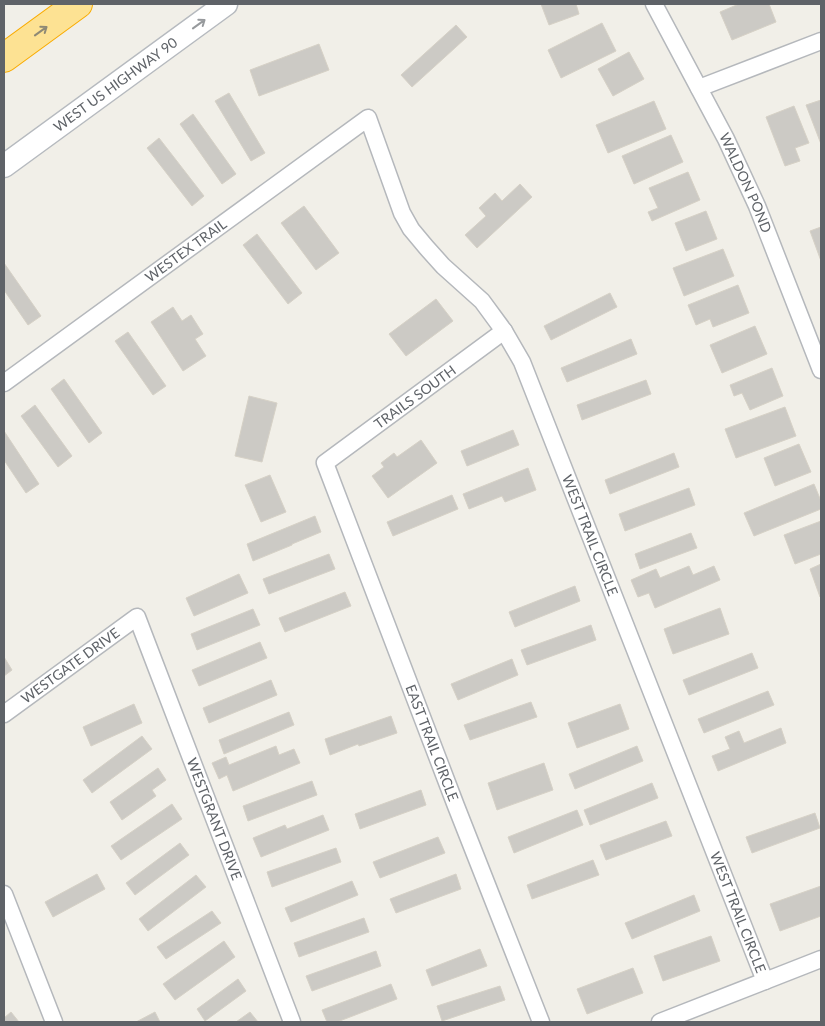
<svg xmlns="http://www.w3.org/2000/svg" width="825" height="1026" font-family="Lato,sans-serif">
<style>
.building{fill:#cccac5;stroke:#d6d1c6}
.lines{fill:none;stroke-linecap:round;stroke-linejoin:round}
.minor-casing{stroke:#b5b8bc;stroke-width:19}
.secondary-casing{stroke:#b6babf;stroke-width:25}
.motorway-casing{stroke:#f9ab00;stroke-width:30}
.minor{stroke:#fff;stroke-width:16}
.secondary{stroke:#fff;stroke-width:22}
.motorway{stroke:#fde293;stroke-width:28}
.oneway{stroke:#979a9d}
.oneway2{stroke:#8e8975}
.labels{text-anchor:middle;stroke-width:4;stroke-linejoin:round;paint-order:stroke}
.street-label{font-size:14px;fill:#5f6368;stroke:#fff}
</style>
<rect width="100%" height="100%" fill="#f1efe8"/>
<g class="building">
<path d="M541 4H576L579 14 549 25Z"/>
<path d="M739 4H769L776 22 732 40 720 12Z"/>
<path d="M602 23 616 51 561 78 548 50Z"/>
<path d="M456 25 467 37 412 87 401 75Z"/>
<path d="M319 44 329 70 259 96 250 70Z"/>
<path d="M629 52 644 79 613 96 598 69Z"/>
<path d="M229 93 265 153 251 161 215 101Z"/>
<path d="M821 100V144L806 105Z"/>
<path d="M654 101 666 129 608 153 596 125Z"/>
<path d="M794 106 809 143 795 148 800 161 785 166 766 117Z"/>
<path d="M193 114 236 174 222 184 180 124Z"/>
<path d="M671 135 683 162 634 184 622 156Z"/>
<path d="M159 138 204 196 192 206 147 148Z"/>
<path d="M688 172 700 200 652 221 648 212 658 208 649 188Z"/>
<path d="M520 184 532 197 477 248 465 235 486 216 479 208 495 193 502 201Z"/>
<path d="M304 206 339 253 316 270 281 223Z"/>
<path d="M706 211 717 239 686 251 675 223Z"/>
<path d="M821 227V261L810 231Z"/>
<path d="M257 234 302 293 288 304 243 245Z"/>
<path d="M723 249 734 276 684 296 673 268Z"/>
<path d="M4 263 41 316 28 325 4 290Z"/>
<path d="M738 285 749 313 713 327 710 319 696 325 688 305Z"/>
<path d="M610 293 617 307 551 340 544 326Z"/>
<path d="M436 299 453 321 406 356 389 334Z"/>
<path d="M173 307 182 321 191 315 203 334 195 339 206 356 183 371 151 322Z"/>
<path d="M755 326 767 354 722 373 710 345Z"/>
<path d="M128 332 166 386 153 395 115 341Z"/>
<path d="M631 339 637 354 567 382 561 368Z"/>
<path d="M772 368 783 396 750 410 742 393 734 396 730 385Z"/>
<path d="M64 379 102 433 89 443 51 389Z"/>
<path d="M646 380 651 394 582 420 577 405Z"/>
<path d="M249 396 277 403 262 462 235 456Z"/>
<path d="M35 405 72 456 58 467 21 416Z"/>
<path d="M785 407 796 436 736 458 725 429Z"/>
<path d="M513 430 519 445 467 466 461 451Z"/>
<path d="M4 431 39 484 26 493 4 460Z"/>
<path d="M421 440 437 463 388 498 372 476 384 467 381 463 394 453 397 457Z"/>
<path d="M799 444 811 472 775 486 764 458Z"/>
<path d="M674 453 679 467 610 494 605 480Z"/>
<path d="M528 468 536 490 505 502 502 496 469 509 463 494Z"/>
<path d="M270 475 286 512 261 522 245 485Z"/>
<path d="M814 484 821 501V509L754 536 744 513Z"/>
<path d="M689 488 695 505 625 531 619 514Z"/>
<path d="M452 495 458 509 393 536 387 522Z"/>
<path d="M315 516 321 532 292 544V545L253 561 247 544Z"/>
<path d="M821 521V554L795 564 784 535Z"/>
<path d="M691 533 697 548 640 569 635 554Z"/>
<path d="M329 554 335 569 269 594 263 579Z"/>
<path d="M821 564V596L820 597 810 569Z"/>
<path d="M689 566 693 575 714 566 720 580 655 608 649 593 638 597 631 580 656 569 660 578Z"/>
<path d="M239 574 248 593 194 616 186 598Z"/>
<path d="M575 586 580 601 515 627 509 612Z"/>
<path d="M345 592 351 606 285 632 279 618Z"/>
<path d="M720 608 729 634 673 654 664 629Z"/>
<path d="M253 609 260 625 197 650 191 634Z"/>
<path d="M591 625 596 640 527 665 521 650Z"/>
<path d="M260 642 267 658 199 686 192 670Z"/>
<path d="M752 653 758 668 689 695 683 680Z"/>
<path d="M4 657 12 670 4 676Z"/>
<path d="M512 659 518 675 458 700 451 684Z"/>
<path d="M271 680 277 695 209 723 203 708Z"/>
<path d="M768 691 774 705 704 733 698 719Z"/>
<path d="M531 702 537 717 470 740 464 725Z"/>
<path d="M134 704 142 723 91 746 83 727Z"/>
<path d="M620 704 629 729 577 748 568 723Z"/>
<path d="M289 712 294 725 224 754 219 740Z"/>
<path d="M391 716 397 733 359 746 358 744 330 755 325 739Z"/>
<path d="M781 728 786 743 718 771 712 756 730 749 725 737 739 731 744 743Z"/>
<path d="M142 736 152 749 92 793 83 780Z"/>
<path d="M276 746 279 755 294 749 300 763 233 791 227 775 219 779 212 763 226 757 229 765Z"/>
<path d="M637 746 643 761 575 789 569 774Z"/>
<path d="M544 763 553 790 497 810 488 783Z"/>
<path d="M158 768 166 780 152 790 156 796 122 820 110 802Z"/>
<path d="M312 781 317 795 248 821 243 806Z"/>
<path d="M652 783 658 798 590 825 584 810Z"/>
<path d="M421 790 426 805 360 829 355 814Z"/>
<path d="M172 804 182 819 121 860 111 846Z"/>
<path d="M577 810 583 825 514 853 508 837Z"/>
<path d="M815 813 820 828 752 853 746 837Z"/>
<path d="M323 815 329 830 261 857 253 838 285 825 287 829Z"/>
<path d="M666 821 672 836 606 860 600 845Z"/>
<path d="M438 837 445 853 380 878 373 862Z"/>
<path d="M180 843 189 855 135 895 126 883Z"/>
<path d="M336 848 341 862 272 887 267 872Z"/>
<path d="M593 860 599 875 532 899 527 885Z"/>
<path d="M97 874 105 889 53 917 45 902Z"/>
<path d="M456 874 461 889 396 913 390 899Z"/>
<path d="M196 875 206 887 148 931 139 919Z"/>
<path d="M352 881 358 895 291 922 285 908Z"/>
<path d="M821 886V916L780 931 770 904Z"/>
<path d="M694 895 700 911 632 939 625 923Z"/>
<path d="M212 911 221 923 166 959 157 947Z"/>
<path d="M364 918 369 932 299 957 294 943Z"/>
<path d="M711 936 720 961 663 981 654 956Z"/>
<path d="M224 941 235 957 175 1000 163 984Z"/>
<path d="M480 949 487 966 432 986 426 970Z"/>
<path d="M376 951 381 966 312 991 306 976Z"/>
<path d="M633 968 643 993 587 1014 577 989Z"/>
<path d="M238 979 246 991 205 1021 197 1009Z"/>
<path d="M391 984 397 999 337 1022H327L322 1010Z"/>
<path d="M500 986 505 1000 442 1021 437 1006Z"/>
<path d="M11 1012 19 1022H4V1018Z"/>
<path d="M155 1012 160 1022H136Z"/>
<path d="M250 1012 258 1022H236Z"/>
</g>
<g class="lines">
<g class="minor-casing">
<g id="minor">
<path id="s1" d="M654 4 726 139 757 206 821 370"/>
<path d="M699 88 821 41"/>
<path id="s2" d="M504 331 325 463 456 806 541 1022"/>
<path id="s3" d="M4 383 368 118 402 213 411 229 426 247 443 266 482 301 504 331 522 362 765 981"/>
<path id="s4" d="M4 714 137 617 292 1022"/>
<path d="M4 894 54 1022"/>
<path d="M660 1022 821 959"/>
</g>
</g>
<g class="secondary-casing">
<g id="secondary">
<path id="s5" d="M4 166 226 4"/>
</g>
</g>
<g class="motorway-casing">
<path id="motorway" d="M4 58 78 4"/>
</g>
<use href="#minor" class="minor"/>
<use href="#secondary" class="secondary"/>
<use href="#motorway" class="motorway"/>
</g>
<defs><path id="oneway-shaft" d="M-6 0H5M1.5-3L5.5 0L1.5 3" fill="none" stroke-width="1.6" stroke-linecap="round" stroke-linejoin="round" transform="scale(1.25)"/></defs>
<use class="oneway" href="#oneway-shaft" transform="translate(199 24) rotate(-36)"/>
<use class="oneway2" href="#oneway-shaft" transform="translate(41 31) rotate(-36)"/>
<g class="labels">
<g class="street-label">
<text dy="5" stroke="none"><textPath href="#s5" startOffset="138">WEST US HIGHWAY 90</textPath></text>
<text dy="5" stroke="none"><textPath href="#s1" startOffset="201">WALDON POND</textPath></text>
<text dy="5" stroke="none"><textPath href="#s3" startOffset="225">WESTEX TRAIL</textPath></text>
<text transform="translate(415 397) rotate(-36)" y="5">TRAILS SOUTH</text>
<text dy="5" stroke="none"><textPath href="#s3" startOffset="930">WEST TRAIL CIRCLE</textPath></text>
<text dy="5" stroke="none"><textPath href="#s4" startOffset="82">WESTGATE DRIVE</textPath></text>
<text dy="5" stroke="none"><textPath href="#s2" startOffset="522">EAST TRAIL CIRCLE</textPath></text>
<text dy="5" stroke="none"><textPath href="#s4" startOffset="381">WESTGRANT DRIVE</textPath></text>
<text dy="5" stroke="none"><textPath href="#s3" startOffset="1335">WEST TRAIL CIRCLE</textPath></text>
</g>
</g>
<rect width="825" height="1026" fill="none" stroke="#5f6368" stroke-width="10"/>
</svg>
